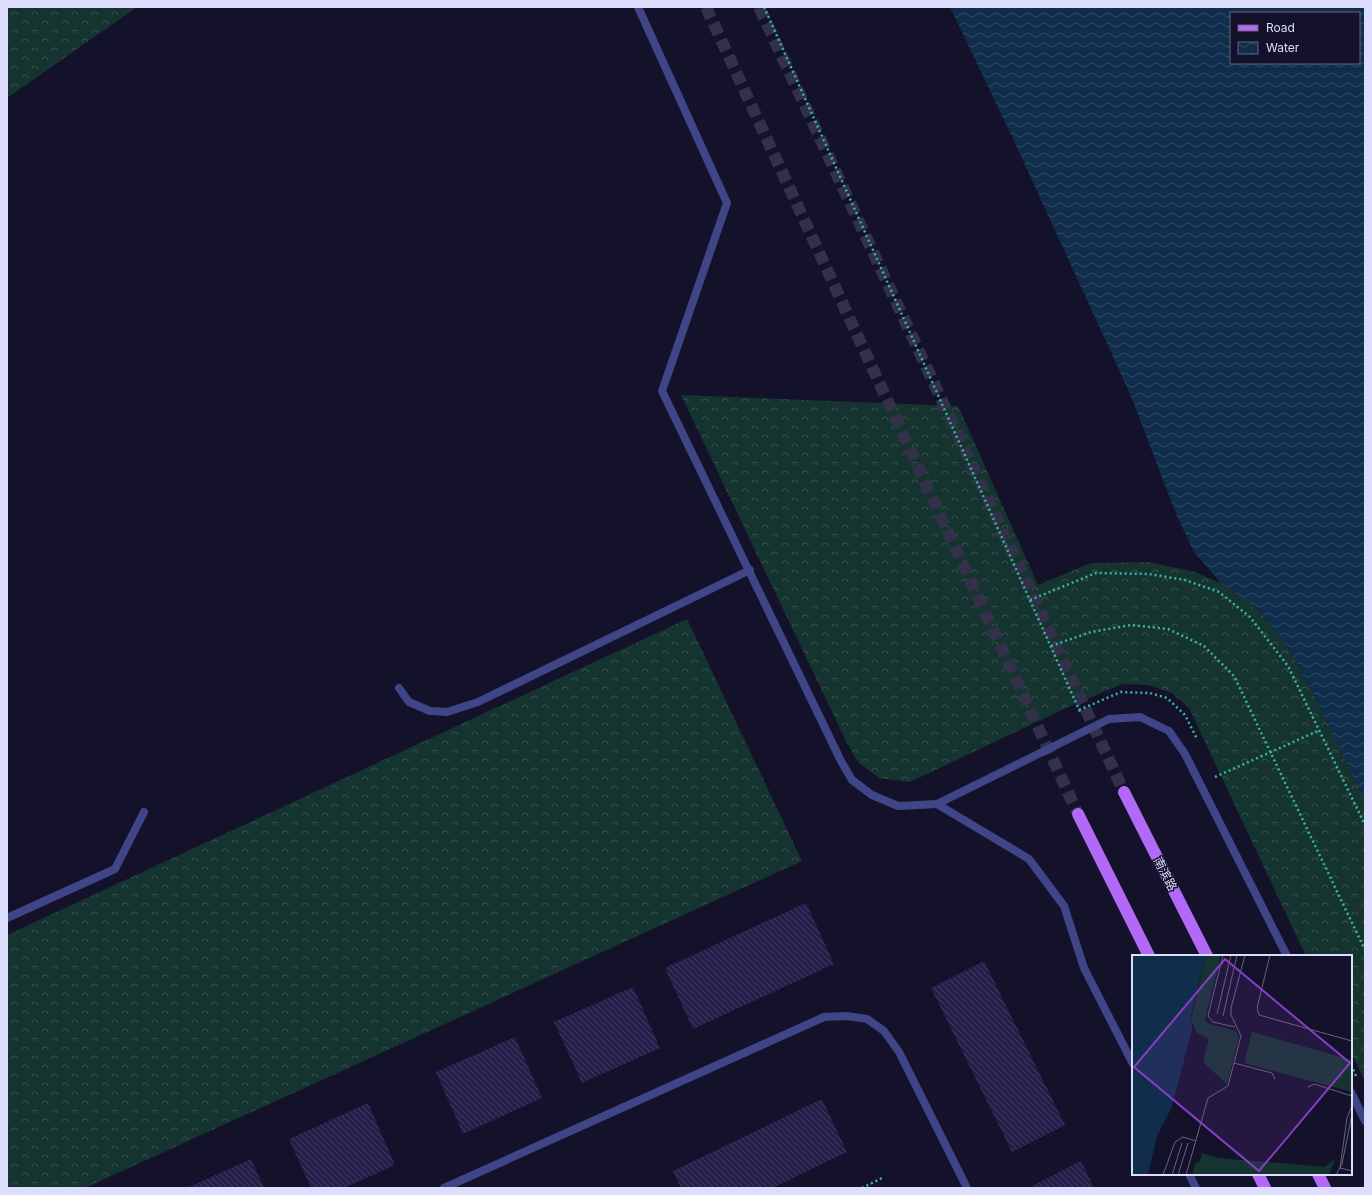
<svg xmlns="http://www.w3.org/2000/svg" width="1372" height="1195" font-family="Inter,'Noto Sans SC',sans-serif">
<style>
.forest{fill:url(#forest-crowns)}
.water{fill:url(#water-waves);fill-rule:evenodd}
.building{fill:url(#building-back-hatch)}
.lines{fill:none;stroke-linecap:round;stroke-linejoin:round}
.primary-tunnel{stroke:#32304a;stroke-width:12;stroke-dasharray:12 6;stroke-linecap:butt}
.path{stroke:#37b7a0;stroke-width:2.5;stroke-dasharray:2 3;stroke-linecap:butt}
.lane{stroke:#404587;stroke-width:8}
.street{stroke:#404587;stroke-width:8}
.primary{stroke:#b269f8;stroke-width:12}
.labels{text-anchor:middle;stroke-width:3;stroke-linejoin:round;paint-order:stroke}
.street-label{font-size:12px;fill:#ddddfd;stroke:#14122a}
.inset-road{fill:none;stroke:#64637e;stroke-width:1}
.view{fill:#853ec5;fill-opacity:0.15;stroke:#853ec5;stroke-width:2}
.inset-edge{fill:none;stroke:#ddddfd;stroke-width:2}
</style>
<defs>
<pattern id="forest-crowns" width="20" height="18" patternUnits="userSpaceOnUse"><rect width="20" height="18" fill="#16342f"/><path d="M2 6a3 3 0 1 1 6 0M12 15a3 3 0 1 1 6 0" fill="none" stroke="#37514e"/></pattern>
<pattern id="water-waves" width="16" height="10" patternUnits="userSpaceOnUse"><rect width="16" height="10" fill="#102d4c"/><path d="M0 5q4-4 8 0t8 0" fill="none" stroke="#324b67"/></pattern>
<pattern id="building-back-hatch" width="6" height="6" patternUnits="userSpaceOnUse"><rect width="6" height="6" fill="#231f4a"/><path d="M-1 5l2 2M0 0l6 6M5-1l2 2" fill="none" stroke="#423f65"/></pattern>
</defs>
<rect width="100%" height="100%" fill="#14122a"/>
<g class="forest">
<path d="M7 7H137L7 98Z"/>
<path d="M681 395 958 406 1038 585 1091 563 1148 562 1195 572 1221 583 1259 611 1288 647 1316 699 1365 801V1082L1351 1052V956H1306L1189 708 1172 693 1149 685 1122 684 1064 709 910 782 879 778 858 762 845 739Z"/>
<path d="M687 619 802 861 85 1188H7V935Z"/>
</g>
<path class="water" d="M950 7H1365V801L1316 699 1288 647 1259 611 1221 583 1194 552 1176 514 1131 396 1015 143ZM1231 13H1359V63H1231Z"/>
<g class="building">
<path d="M806 903 834 964 693 1029 665 968Z"/>
<path d="M984 961 1065 1125 1012 1152 931 988Z"/>
<path d="M633 987 660 1048 582 1083 554 1022Z"/>
<path d="M515 1037 542 1098 463 1134 436 1072Z"/>
<path d="M822 1099 847 1152 772 1188H681L673 1171Z"/>
<path d="M368 1103 395 1165 344 1188H311L289 1139Z"/>
<path d="M251 1159 264 1188H187Z"/>
<path d="M1081 1161 1094 1188H1028Z"/>
</g>
<g class="lines">
<g class="primary-tunnel">
<path d="M706 7 1078 814"/>
<path d="M759 7 1124 792"/>
</g>
<g class="path">
<path d="M764 7 1081 714"/>
<path d="M1030 600 1096 573 1149 574 1185 580 1219 592 1250 617 1288 666 1365 825"/>
<path d="M1051 646 1091 632 1131 625 1168 629 1204 646 1234 676 1365 950"/>
<path d="M1079 710 1121 692 1150 693 1167 698 1185 715 1197 739"/>
<path d="M1215 777 1320 730"/>
<path d="M1351 1065 1356 1076"/>
<path d="M862 1188 884 1177"/>
</g>
<g class="lane">
<path d="M638 7 727 203 662 391 841 761 852 780 872 795 898 806 937 804 1109 719 1140 717 1169 731 1185 754 1287 956"/>
<path d="M399 688 409 702 430 711 447 712 478 702 750 570"/>
<path d="M937 804 1029 859 1064 906 1084 968 1133 1064"/>
<path d="M7 918 115 869 144 812"/>
<path d="M1351 1092 1365 1121"/>
<path d="M1189 1174 1196 1188"/>
</g>
<path class="street" d="M444 1188 824 1017 847 1016 867 1019 884 1031 899 1052 967 1188"/>
<g class="primary">
<path d="M1124 792 1207 956"/>
<path d="M1078 814 1149 956"/>
<path d="M1258 1174 1265 1188"/>
<path d="M1318 1174 1325 1188"/>
</g>
</g>
<g class="labels">
<g class="street-label">
<text transform="translate(1165 874) rotate(63)" y="4">南滨路</text>
</g>
</g>
<g transform="translate(1132 955)">
<rect width="220" height="220" fill="#14122a"/>
<path d="M74 0H89L73 64 77 69 104 76 107 82 95 129 71 107 77 84 65 78 59 65ZM120 77 220 105V137L112 108ZM70 198 86 203 193 212 203 204 197 220H60L63 208 68 206Z" fill="#16342f"/>
<path d="M0 0H74L59 60 60 75 39 154 25 181 16 220H0Z" fill="#102d4c"/>
<path class="inset-road" d="M91 0 76 61 81 67 103 72M138 0 125 53 127 60 220 86M85 59 99 0M91 61 105 0M102 108 140 118 143 124M176 132 182 129 220 141M208 213 215 163 220 151M208 213 220 216M31 220 43 187 51 182 64 186M40 220 50 188M46 220 56 188M54 220 76 143 96 131 109 81 99 60V53L113 0M204 220 210 209 220 159"/>
<path class="view" d="M93 4 218 108 127 216 2 112Z"/>
<rect width="220" height="220" class="inset-edge"/>
</g>
<rect width="1372" height="1195" fill="none" stroke="#ddddfd" stroke-width="16"/>
<rect x="1230" y="12" width="130" height="52" fill="#14122a" stroke="#64637e"/>
<rect x="1238" y="25" width="20" height="6" fill="#b269f8" stroke="#64637e"/>
<text x="1266" y="32" font-size="12" fill="#ddddfd">Road</text>
<rect x="1238" y="42" width="20" height="12" fill="url(#water-waves)" stroke="#64637e"/>
<text x="1266" y="52" font-size="12" fill="#ddddfd">Water</text>
</svg>
